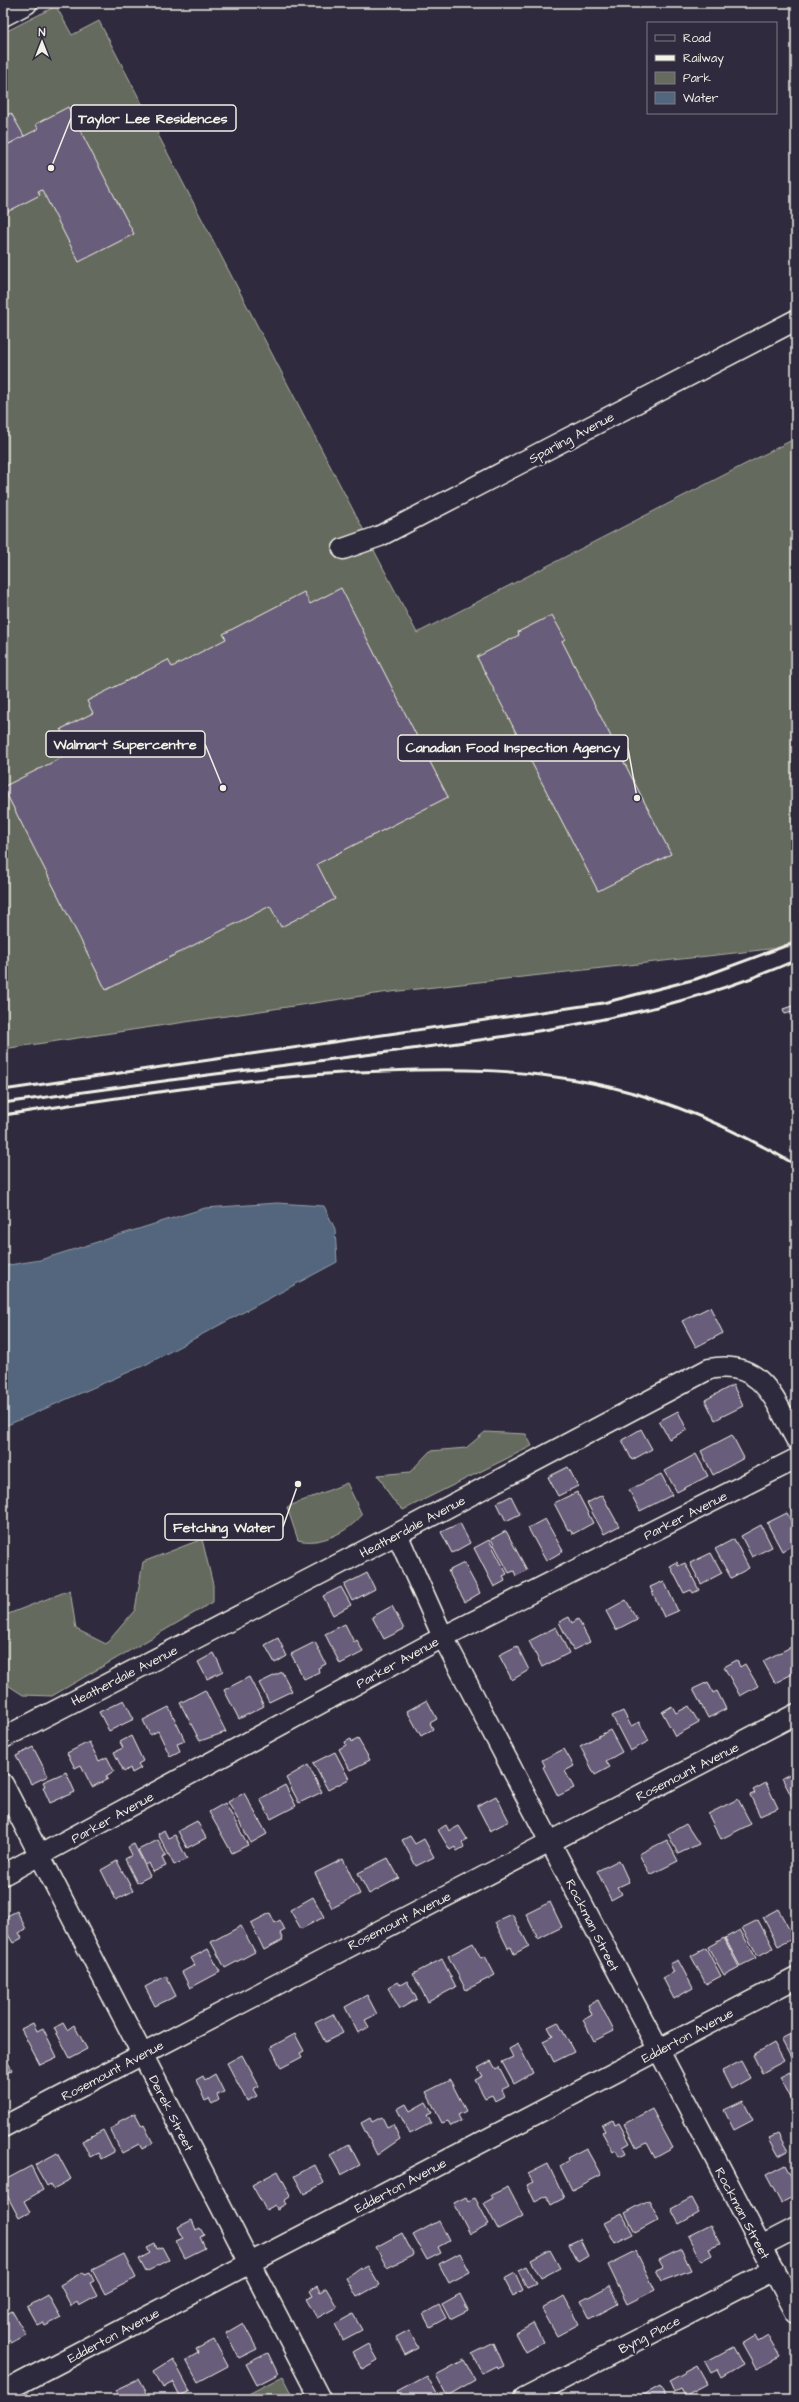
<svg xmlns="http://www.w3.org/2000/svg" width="799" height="2402" font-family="'Architects Daughter',sans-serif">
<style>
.green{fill:#656b5e;stroke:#acaea3}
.water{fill:#52667e;stroke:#939ea8}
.building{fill:#675d7a;stroke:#f4f1e8}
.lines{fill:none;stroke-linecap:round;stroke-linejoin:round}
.street-casing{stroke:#f4f1e8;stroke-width:23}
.secondary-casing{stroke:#f4f1e8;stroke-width:25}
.street{stroke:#2f2a3d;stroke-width:20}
.secondary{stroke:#2f2a3d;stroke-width:22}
.rail{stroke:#f4f1e8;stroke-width:3}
.labels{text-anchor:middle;stroke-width:4;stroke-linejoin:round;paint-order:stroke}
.street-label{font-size:13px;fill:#f4f1e8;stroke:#2f2a3d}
.leader{fill:none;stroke:#f4f1e8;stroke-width:1.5}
.callout-dot{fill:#f4f1e8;stroke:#2f2a3d;stroke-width:1.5}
.callout{fill:#2f2a3d;stroke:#f4f1e8;stroke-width:1.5}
.callout-label{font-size:14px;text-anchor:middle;font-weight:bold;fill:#f4f1e8}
</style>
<rect width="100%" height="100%" fill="#2f2a3d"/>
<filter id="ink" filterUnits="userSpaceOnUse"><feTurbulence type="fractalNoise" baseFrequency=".025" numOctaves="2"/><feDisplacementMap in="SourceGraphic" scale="8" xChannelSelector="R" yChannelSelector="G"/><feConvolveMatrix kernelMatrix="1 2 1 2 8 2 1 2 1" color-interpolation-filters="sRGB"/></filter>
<g filter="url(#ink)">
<g class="green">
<path d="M56 6 72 35 99 21 417 633 796 438V946L382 993 3 1049V33Z"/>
<path d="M485 1432 526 1434 532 1446 403 1510 392 1499 378 1475 410 1472 430 1451 466 1448Z"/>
<path d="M347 1483 362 1515C348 1532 320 1546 298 1540L287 1507Z"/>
<path d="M202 1539 213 1585V1602L52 1696 23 1695 3 1682V1616L70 1590 76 1629 106 1644 135 1610 143 1562Z"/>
<path d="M283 2376 295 2399H239Z"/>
</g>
<path class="water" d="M277 1203 324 1206 335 1229 337 1262 145 1365 3 1427V1266L40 1260 205 1208Z"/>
<g class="building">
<path d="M68 107 134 234 79 262 42 190 38 191 40 195 3 214V147L38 129 36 124Z"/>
<path d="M11 113 24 136 3 147V117Z"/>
<path d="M341 588 448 797 317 864 335 899 281 927 270 906 106 990 3 787 73 752 61 729 93 713 87 701 168 660 172 667 226 639 223 634 304 592 310 604Z"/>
<path d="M552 615 565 639 562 641 671 854 598 891 477 657 519 635 518 632Z"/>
<path d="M795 1005 796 1011 785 1014 783 1009Z"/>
<path d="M710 1307 723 1333 696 1347 682 1321Z"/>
<path d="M733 1385 743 1406 715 1420 705 1400Z"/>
<path d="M678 1411 687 1430 669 1439 659 1421Z"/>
<path d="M641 1429 652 1449 632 1460 622 1440Z"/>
<path d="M732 1435 744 1458 713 1475 701 1451Z"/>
<path d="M696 1454 708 1476 677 1492 665 1471Z"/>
<path d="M568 1467 578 1486 558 1496 548 1477Z"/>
<path d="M661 1474 672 1495 640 1511 629 1490Z"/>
<path d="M577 1492 593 1523 573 1534 570 1529 568 1530 554 1503Z"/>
<path d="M602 1495 619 1526 604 1534 587 1503Z"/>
<path d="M511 1496 520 1514 506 1521 497 1503Z"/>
<path d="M796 1507V1519L791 1510Z"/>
<path d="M787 1513 796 1531V1543L782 1551 767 1523Z"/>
<path d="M545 1519 563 1551 546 1561 528 1528Z"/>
<path d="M460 1523 470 1543 452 1553 441 1532Z"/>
<path d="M761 1525 772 1547 752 1557 741 1536Z"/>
<path d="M506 1531 527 1570 516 1576 514 1571 509 1573 491 1539Z"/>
<path d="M734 1539 749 1568 731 1578 715 1549Z"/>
<path d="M489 1540 507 1574 503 1576 505 1581 494 1587 474 1548Z"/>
<path d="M711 1553 722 1573 701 1584 690 1563Z"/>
<path d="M677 1562 678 1566 685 1563 699 1590 693 1593 691 1590 684 1593 670 1566Z"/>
<path d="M464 1563 480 1593 465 1602 448 1571Z"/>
<path d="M367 1573 375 1589 352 1601 344 1585Z"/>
<path d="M664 1581 678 1611 664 1617 650 1587Z"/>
<path d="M341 1587 351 1605 333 1615 323 1596Z"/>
<path d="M626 1600 637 1619 616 1630 606 1611Z"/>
<path d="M392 1606 404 1629 384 1639 372 1617Z"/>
<path d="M569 1617 572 1623 578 1619 590 1642 573 1650 559 1622Z"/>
<path d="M345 1624 354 1642 357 1640 363 1652 340 1664 325 1634Z"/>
<path d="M556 1627 569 1653 542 1667 529 1641Z"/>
<path d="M278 1638 287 1656 275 1663 265 1645Z"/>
<path d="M315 1642 326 1664 318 1668 319 1672 304 1679 291 1654Z"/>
<path d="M517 1646 529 1670 512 1680 499 1655Z"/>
<path d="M793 1646 796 1652V1672L775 1683 763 1661Z"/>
<path d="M214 1653 223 1671 207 1679 198 1662Z"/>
<path d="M737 1660 740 1667 745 1664 758 1686 740 1696 724 1667Z"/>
<path d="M282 1672 292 1691 269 1702 259 1683Z"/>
<path d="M249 1677 264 1706 239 1719 224 1690Z"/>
<path d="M708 1682 713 1693 717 1691 726 1709 708 1718 693 1689Z"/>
<path d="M205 1690 226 1732 200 1741 180 1703Z"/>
<path d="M124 1700 134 1719 109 1731 99 1712Z"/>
<path d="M427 1700 437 1719 430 1723 433 1729 421 1736 407 1711Z"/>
<path d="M672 1706 676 1713 689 1706 699 1723 675 1736 662 1712Z"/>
<path d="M169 1707 185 1741 177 1744 180 1751 170 1756 158 1731 150 1735 143 1720Z"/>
<path d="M623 1711 631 1726 639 1722 649 1741 630 1751 612 1716Z"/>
<path d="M610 1730 622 1752 606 1761 610 1767 595 1775 580 1746Z"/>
<path d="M131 1736 143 1761 138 1764 141 1768 132 1773 130 1768 124 1772 114 1752 123 1748 120 1742Z"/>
<path d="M351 1739 352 1742 358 1739 370 1760 350 1770 339 1749 346 1745 345 1742Z"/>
<path d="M89 1742 99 1761 107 1757 114 1771 106 1776 108 1779 92 1787 81 1765 75 1768 67 1753Z"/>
<path d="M33 1747 48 1776 31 1784 16 1756Z"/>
<path d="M564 1749 574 1766 565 1771 574 1788 558 1796 543 1767 545 1766 542 1760Z"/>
<path d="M335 1752 349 1779 328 1790 313 1763Z"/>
<path d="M308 1765 322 1792 299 1803 286 1778Z"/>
<path d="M796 1771V1800L794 1801 782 1778Z"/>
<path d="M66 1772 75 1792 50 1803 43 1787 45 1786 43 1782Z"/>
<path d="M766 1783 778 1808 760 1816 750 1795 755 1793 753 1790Z"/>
<path d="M285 1785 296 1806 271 1819 260 1799Z"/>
<path d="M244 1793 267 1834 251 1843 228 1802Z"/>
<path d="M496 1796 509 1821 490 1831 477 1806Z"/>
<path d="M738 1799 751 1824 721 1839 708 1814Z"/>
<path d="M225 1803 248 1845 232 1853 209 1812Z"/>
<path d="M197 1821 206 1838 187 1848 178 1831Z"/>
<path d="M686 1824 699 1844 678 1854 668 1834Z"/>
<path d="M446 1825 449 1831 459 1826 467 1839 462 1843 464 1847 457 1851 455 1847 450 1850 438 1830Z"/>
<path d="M164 1830 168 1838 175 1835 187 1859 174 1865 158 1834Z"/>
<path d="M410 1836 415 1844 424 1839 434 1857 416 1866 402 1840Z"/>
<path d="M158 1840 166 1856 162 1858 166 1866 153 1872 149 1863 146 1865 138 1850Z"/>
<path d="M667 1840 678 1861 650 1875 639 1854Z"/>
<path d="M134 1844 150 1876 137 1883 125 1859 132 1855 128 1847Z"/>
<path d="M388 1858 399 1878 369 1894 358 1873Z"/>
<path d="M343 1859 360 1894 332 1908 315 1873Z"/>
<path d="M619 1860 629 1882 618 1887 622 1894 611 1900 597 1871Z"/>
<path d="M117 1861 133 1891 116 1900 101 1870Z"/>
<path d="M313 1897 324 1917 301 1929 290 1910Z"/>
<path d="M550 1902 562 1927 538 1939 526 1914Z"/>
<path d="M778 1909 794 1938 778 1946 763 1917Z"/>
<path d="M17 1911 26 1929 19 1933 22 1938 13 1943 3 1926V1918Z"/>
<path d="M270 1913 275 1923 280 1920 285 1930 280 1933 283 1940 264 1950 251 1923Z"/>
<path d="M512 1914 529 1946 514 1954 511 1947 508 1948 495 1922Z"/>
<path d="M758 1920 773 1948 758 1956 742 1928Z"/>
<path d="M241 1926 255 1952 225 1968 211 1942Z"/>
<path d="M740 1930 756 1958 740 1966 725 1938Z"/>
<path d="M724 1938 739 1967 724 1975 708 1947Z"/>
<path d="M473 1943 481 1958 485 1956 495 1975 466 1990 448 1956Z"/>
<path d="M706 1948 721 1976 706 1984 691 1956Z"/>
<path d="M208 1949 220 1972 190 1988 182 1972 195 1965 191 1958Z"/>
<path d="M442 1959 456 1987 428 2002 413 1974Z"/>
<path d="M678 1960 693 1988 674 1999 663 1978 674 1972 670 1964Z"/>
<path d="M166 1976 176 1996 155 2006 145 1987Z"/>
<path d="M407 1981 417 1999 400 2009 388 1988 398 1982 400 1985Z"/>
<path d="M367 1995 377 2014 365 2020 369 2027 358 2033 345 2007Z"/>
<path d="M598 2000 614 2031 594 2041 583 2020 592 2015 588 2005Z"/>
<path d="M333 2014 343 2033 325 2042 315 2023Z"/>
<path d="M558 2022 574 2052 554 2062 543 2041 553 2036 548 2027Z"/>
<path d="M33 2023 37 2031 43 2028 57 2057 40 2065 21 2029Z"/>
<path d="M63 2023 67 2030 74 2025 87 2049 70 2058 54 2028Z"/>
<path d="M796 2031V2067L781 2039Z"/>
<path d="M295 2034 304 2051 300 2053 302 2057 281 2068 271 2047Z"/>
<path d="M774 2043 784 2061 762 2073 753 2055Z"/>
<path d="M518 2044 533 2073 514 2084 502 2062 513 2057 509 2049Z"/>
<path d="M3 2053 12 2070 3 2075Z"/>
<path d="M242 2055 259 2086 253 2089 257 2096 247 2101 227 2063Z"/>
<path d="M491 2061 496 2069 499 2067 509 2086 501 2090 504 2096 495 2101 492 2095 485 2098 475 2080 483 2076 478 2068Z"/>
<path d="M741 2061 750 2078 731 2089 722 2071Z"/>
<path d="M790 2072 796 2084V2100L793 2102 780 2077Z"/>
<path d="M215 2074 224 2092 217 2095 219 2100 212 2104 209 2099 205 2101 196 2080 203 2076 205 2080Z"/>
<path d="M450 2080 466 2111 458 2115 461 2121 451 2126 448 2121 442 2123 426 2092Z"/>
<path d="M743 2101 753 2120 734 2130 724 2110Z"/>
<path d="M426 2102 432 2113 427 2115 431 2123 410 2134 397 2109 406 2104 410 2111Z"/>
<path d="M652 2109 673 2148 655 2158 647 2143 637 2148 624 2124Z"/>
<path d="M135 2113 142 2126 144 2125 153 2143 142 2149 139 2144 122 2153 110 2129 119 2124 118 2122Z"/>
<path d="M382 2117 387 2127 393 2124 400 2139 377 2155 361 2123 370 2118 372 2122Z"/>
<path d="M613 2120 615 2125 619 2123 630 2143 623 2147 626 2153 619 2156 616 2150 613 2152 602 2132 605 2131 602 2125Z"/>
<path d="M103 2130 114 2152 101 2159 98 2153 90 2157 82 2141Z"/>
<path d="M778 2134 788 2151 779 2156 769 2138Z"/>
<path d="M349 2144 360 2165 341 2175 330 2155Z"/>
<path d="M586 2148 601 2175 572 2190 560 2166 568 2161 567 2158Z"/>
<path d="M57 2153 71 2179 53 2189 50 2184 47 2186 35 2165Z"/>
<path d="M548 2164 564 2198 551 2205 547 2196 535 2202 527 2185 533 2182 528 2174Z"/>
<path d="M315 2165 324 2183 304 2194 294 2176Z"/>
<path d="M785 2165 796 2186V2195L781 2203 766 2175Z"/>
<path d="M31 2166 43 2190 24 2201 30 2212 19 2218 3 2188V2181Z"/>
<path d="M278 2171 291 2196 284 2201 286 2204 277 2209 275 2205 266 2210 252 2185Z"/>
<path d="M508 2187 523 2216 498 2229 484 2203 493 2198 491 2195Z"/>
<path d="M466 2197 468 2201 475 2198 489 2224 470 2234 454 2203Z"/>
<path d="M691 2198 699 2213 679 2224 671 2209Z"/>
<path d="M649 2200 659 2219 635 2232 625 2213Z"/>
<path d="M622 2214 633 2234 615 2243 604 2223Z"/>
<path d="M192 2220 196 2230 200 2228 204 2235 200 2237 205 2248 185 2258 176 2241 183 2238 178 2227Z"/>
<path d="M439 2221 449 2241 438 2247 441 2253 427 2260 413 2235Z"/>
<path d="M710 2225 720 2244 709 2249 712 2255 701 2261 688 2236Z"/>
<path d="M402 2233 413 2254 412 2256 387 2268 376 2247Z"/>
<path d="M580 2239 588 2256 578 2262 569 2244Z"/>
<path d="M155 2244 157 2249 162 2247 169 2260 146 2272 139 2259 150 2253 147 2248Z"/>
<path d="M681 2249 691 2270 662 2281 656 2270 663 2267 659 2260Z"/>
<path d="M550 2250 560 2268 541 2278 531 2260Z"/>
<path d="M636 2251 655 2290 627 2304 608 2265Z"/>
<path d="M460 2253 470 2272 449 2283 439 2264Z"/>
<path d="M124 2254 136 2278 105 2294 92 2270Z"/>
<path d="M368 2266 379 2285 357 2297 346 2278 361 2267 362 2269Z"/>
<path d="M526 2266 536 2284 527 2288 518 2270Z"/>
<path d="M83 2272 85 2275 90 2273 94 2281 90 2283 97 2296 79 2306 77 2302 71 2306 60 2285Z"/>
<path d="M515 2273 523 2290 513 2296 504 2279Z"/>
<path d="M317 2286 320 2292 326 2288 337 2307 317 2318 306 2299 313 2296 310 2291Z"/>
<path d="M609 2286 618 2304 590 2319 581 2301Z"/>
<path d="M460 2294 468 2310 450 2319 442 2304Z"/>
<path d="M48 2295 61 2318 45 2326 43 2322 37 2325 27 2307Z"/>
<path d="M564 2296 579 2324 557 2336 542 2309Z"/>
<path d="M439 2305 446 2318 430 2327 423 2314Z"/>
<path d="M12 2311 26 2335 11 2343 9 2340 3 2344V2316Z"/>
<path d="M353 2314 362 2330 343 2340 335 2324Z"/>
<path d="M243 2323 257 2349 239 2358 226 2333Z"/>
<path d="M533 2323 543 2342 525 2352 515 2333Z"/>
<path d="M409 2330 418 2348 405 2355 396 2337Z"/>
<path d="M755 2336 758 2342 768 2336 780 2357 756 2369 742 2344Z"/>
<path d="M214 2340 228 2366 198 2382 186 2360 198 2353 196 2349Z"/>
<path d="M494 2343 504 2366 497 2369 496 2366 482 2373 472 2354Z"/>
<path d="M369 2344 378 2360 362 2369 353 2353Z"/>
<path d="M733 2347 743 2365 721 2378 717 2370 711 2373 705 2362Z"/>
<path d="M268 2353 278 2374 257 2385 246 2364Z"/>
<path d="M173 2359 190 2391 180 2396 173 2382 163 2388 154 2371Z"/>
<path d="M464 2360 475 2380 447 2396 436 2375Z"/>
<path d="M697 2366 707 2384 684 2396 680 2389 674 2392 669 2381Z"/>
<path d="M427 2376 440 2399H401L397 2392Z"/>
<path d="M138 2379 148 2397 120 2399 115 2390Z"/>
<path d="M660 2386 667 2399H636Z"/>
</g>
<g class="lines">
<g class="street-casing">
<g id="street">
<path d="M343 549 380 536 796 320"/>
<path d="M397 1534 443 1637 796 2313"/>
<path d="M3 1738 397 1534 709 1369C763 1359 774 1400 796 1439"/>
<path d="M3 1784 320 2399"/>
<path d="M3 1875 443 1637 796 1459"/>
<path d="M3 2127 796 1714"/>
<path d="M761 2246 796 2228"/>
<path d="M3 2392 796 1978"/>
<path d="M524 2399 774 2270"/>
</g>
</g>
<g class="secondary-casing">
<path id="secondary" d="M3 15 26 3"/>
</g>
<use href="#street" class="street"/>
<use href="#secondary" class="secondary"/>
<g class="rail">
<path d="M3 1090 603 1003 696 979 796 942"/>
<path d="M3 1103C124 1086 244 1070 365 1055 511 1036 661 1020 796 960"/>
<path d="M3 1115C130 1096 256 1075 385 1071 456 1068 522 1069 592 1083 664 1097 733 1128 796 1165"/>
</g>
</g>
</g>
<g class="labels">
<g class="street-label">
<text transform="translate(571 437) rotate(-28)" y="5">Sparling Avenue</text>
<text transform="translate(685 1515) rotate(-27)" y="5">Parker Avenue</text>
<text transform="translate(412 1526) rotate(-28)" y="5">Heatherdale Avenue</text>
<text transform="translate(397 1662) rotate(-29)" y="5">Parker Avenue</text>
<text transform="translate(124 1675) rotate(-27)" y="5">Heatherdale Avenue</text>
<text transform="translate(687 1771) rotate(-27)" y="5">Rosemount Avenue</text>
<text transform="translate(112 1817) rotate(-29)" y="5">Parker Avenue</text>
<text transform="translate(399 1920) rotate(-27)" y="5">Rosemount Avenue</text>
<text transform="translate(593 1925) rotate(63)" y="5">Rockman Street</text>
<text transform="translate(687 2035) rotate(-28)" y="5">Edderton Avenue</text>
<text transform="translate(112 2070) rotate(-28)" y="5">Rosemount Avenue</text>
<text transform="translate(172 2113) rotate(63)" y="5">Derek Street</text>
<text transform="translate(400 2185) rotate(-28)" y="5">Edderton Avenue</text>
<text transform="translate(743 2213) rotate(62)" y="5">Rockman Street</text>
<text transform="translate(649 2334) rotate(-27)" y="5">Byng Place</text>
<text transform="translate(113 2335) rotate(-28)" y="5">Edderton Avenue</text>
</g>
</g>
<path class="leader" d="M51 168L71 118M223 788L205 744M637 798L628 748M298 1484L283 1527"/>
<g class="callout-dot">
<circle cx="51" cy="168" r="4"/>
<circle cx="223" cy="788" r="4"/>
<circle cx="637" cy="798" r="4"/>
<circle cx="298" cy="1484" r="4"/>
</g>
<g class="callout">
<rect x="71" y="105" width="165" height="26" rx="4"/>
<rect x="46" y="731" width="159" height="26" rx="4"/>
<rect x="398" y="735" width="230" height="26" rx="4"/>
<rect x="165" y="1514" width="118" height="26" rx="4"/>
</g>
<g class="callout-label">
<text x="153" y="123">Taylor Lee Residences</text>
<text x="125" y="749">Walmart Supercentre</text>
<text x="513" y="752">Canadian Food Inspection Agency</text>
<text x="224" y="1532">Fetching Water</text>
</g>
<rect width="799" height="2402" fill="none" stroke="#2f2a3d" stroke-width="16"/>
<rect x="8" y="8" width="783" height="2386" fill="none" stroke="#f4f1e8" stroke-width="1.5" filter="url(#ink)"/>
<rect x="647" y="22" width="130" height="92" fill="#2f2a3d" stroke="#7e7a81"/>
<rect x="655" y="35" width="20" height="6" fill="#2f2a3d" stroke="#7e7a81"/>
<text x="683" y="42" font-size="12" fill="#f4f1e8">Road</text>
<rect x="655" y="55" width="20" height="6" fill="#f4f1e8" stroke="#7e7a81"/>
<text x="683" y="62" font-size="12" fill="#f4f1e8">Railway</text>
<rect x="655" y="72" width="20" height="12" fill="#656b5e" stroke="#7e7a81"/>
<text x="683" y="82" font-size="12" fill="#f4f1e8">Park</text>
<rect x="655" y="92" width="20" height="12" fill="#52667e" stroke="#7e7a81"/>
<text x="683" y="102" font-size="12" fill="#f4f1e8">Water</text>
<g transform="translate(42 42)" stroke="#2f2a3d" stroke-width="3" paint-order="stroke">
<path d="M0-3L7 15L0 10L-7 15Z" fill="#f4f1e8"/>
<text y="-6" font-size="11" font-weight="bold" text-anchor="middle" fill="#f4f1e8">N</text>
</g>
</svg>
